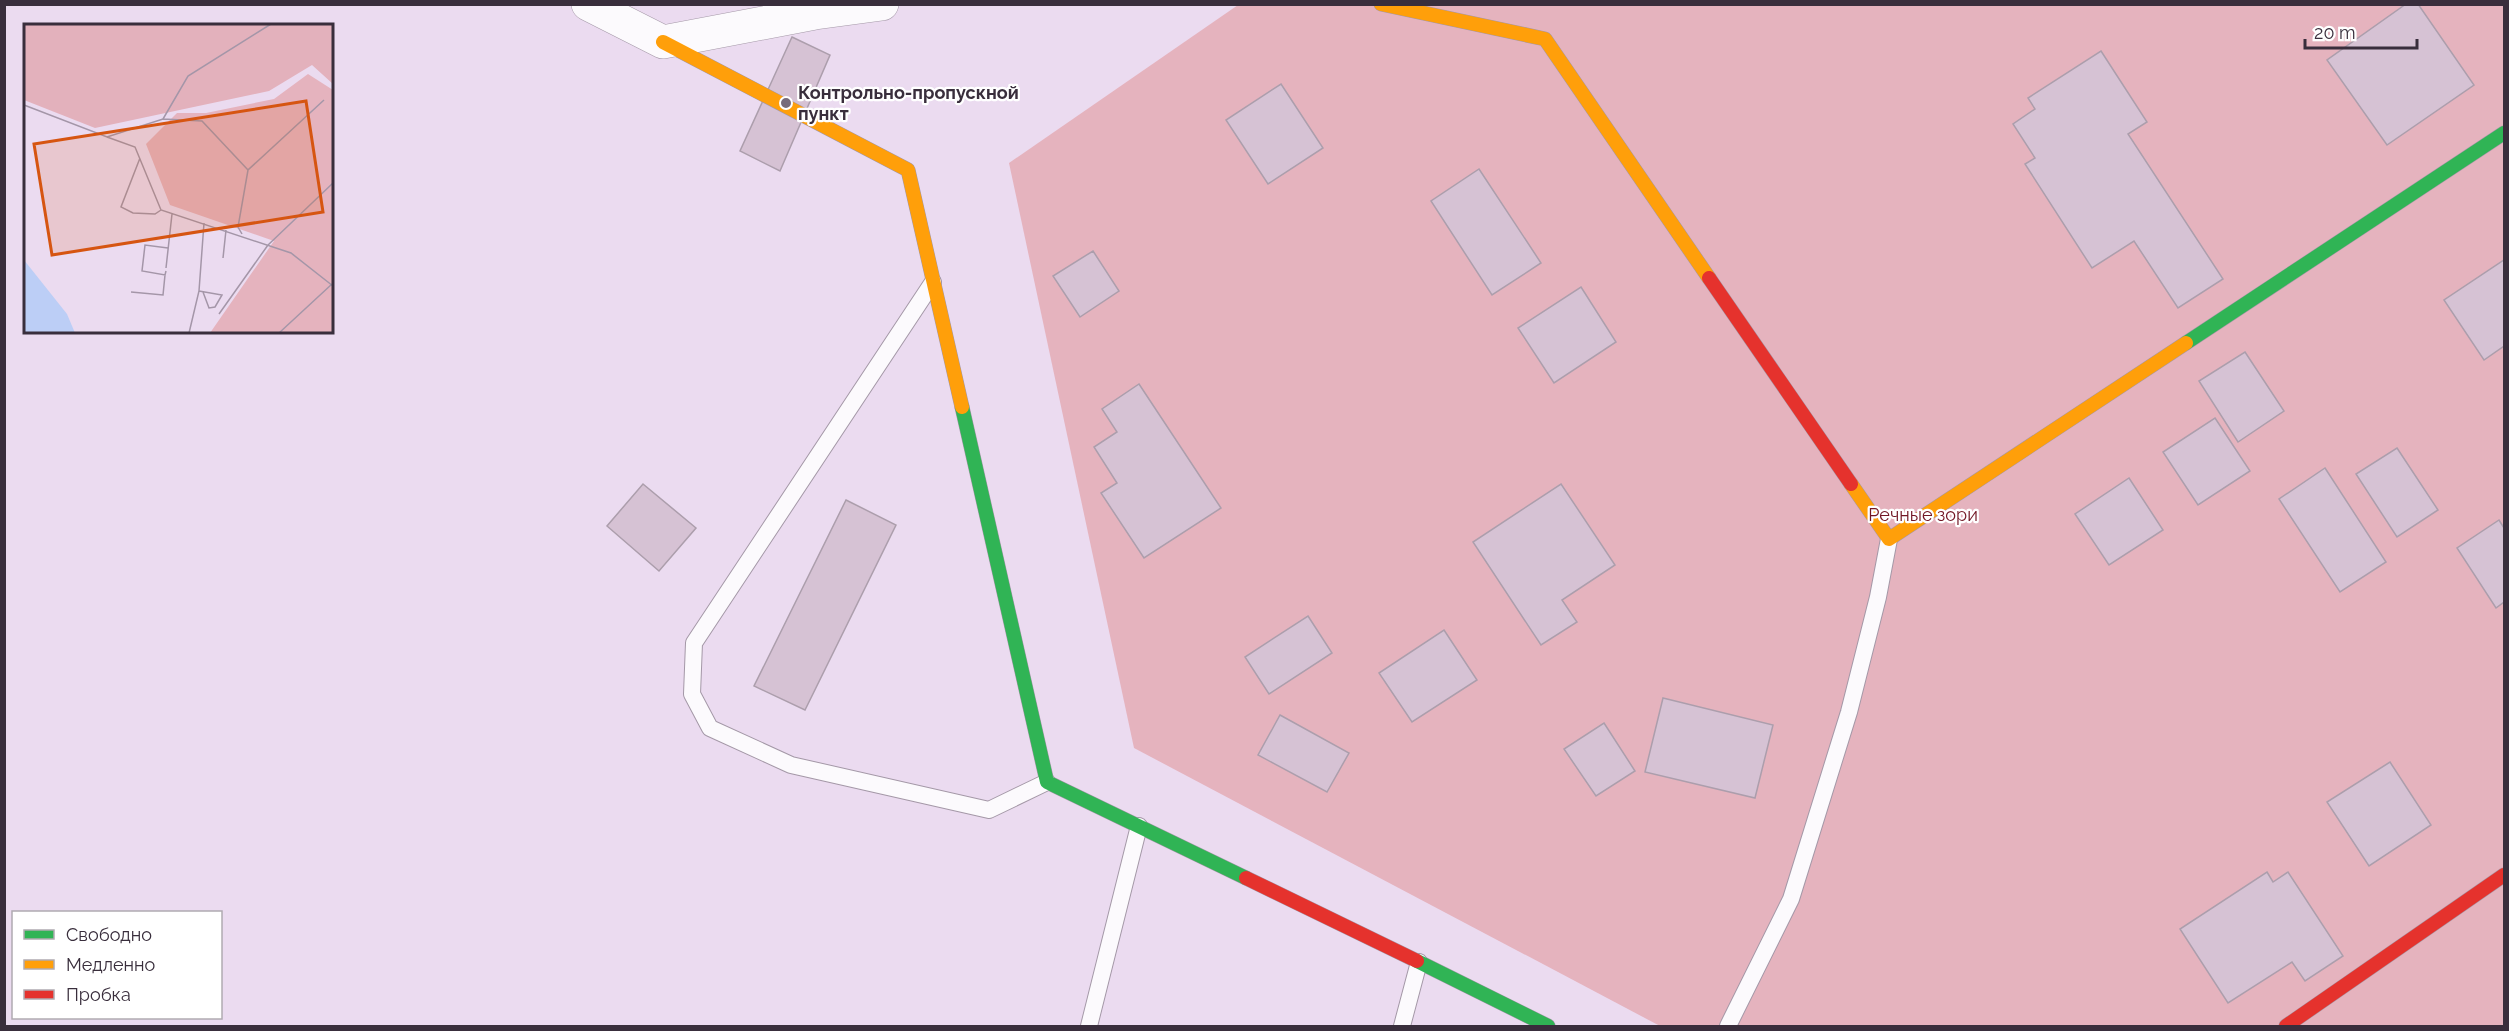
<svg xmlns="http://www.w3.org/2000/svg" width="2509" height="1031" font-family="Raleway,sans-serif">
<style>
.green{fill:#e5b3be}
.building{fill:#d6c2d4;stroke:#ac9eac;stroke-width:1.5}
.lines{fill:none;stroke-linecap:round;stroke-linejoin:round}
.lane-casing{stroke:#a498a7;stroke-width:18}
.street-casing{stroke:#a498a7;stroke-width:34}
.fast-casing{stroke:#a498a7;stroke-width:15}
.slow-casing{stroke:#a498a7;stroke-width:15}
.jam-casing{stroke:#a498a7;stroke-width:15}
.lane{stroke:#fcfafd;stroke-width:16}
.street{stroke:#fcfafd;stroke-width:33}
.fast{stroke:#30b455;stroke-width:14}
.slow{stroke:#ff9f0a;stroke-width:14}
.jam{stroke:#e5322d;stroke-width:14}
.poi-dot{fill:#776b7b;stroke:#fff;stroke-width:2}
.labels{text-anchor:middle;stroke-width:4.5;stroke-linejoin:round;paint-order:stroke}
.poi-label{font-size:18px;font-weight:bold;fill:#392e3c;stroke:#fff;text-anchor:start}
.park-label{font-size:18px;fill:#721624;stroke:#fff}
.inset-road{fill:none;stroke:#a496a8;stroke-width:1.5}
.view{fill:#d65511;fill-opacity:0.15;stroke:#d65511;stroke-width:3}
.inset-edge{fill:none;stroke:#392e3c;stroke-width:3}
</style>
<rect width="100%" height="100%" fill="#ebdbf0"/>
<path class="green" d="M1238 5H2504V1026H1660L1134 748 1009 163Z"/>
<g class="building">
<path d="M2406 4H2418L2474 85 2387 145 2327 60Z"/>
<path d="M792 37 830 55 780 171 740 151Z"/>
<path d="M2101 51 2147 122 2128 134 2223 279 2178 308 2134 241 2092 268 2025 164 2035 158 2013 124 2035 109 2028 98Z"/>
<path d="M1281 84 1323 148 1268 184 1226 120Z"/>
<path d="M1479 169 1541 263 1492 295 1431 201Z"/>
<path d="M1093 251 1119 291 1080 317 1053 276Z"/>
<path d="M2504 260V346L2484 360 2444 300Z"/>
<path d="M1581 287 1616 342 1554 383 1518 328Z"/>
<path d="M2245 352 2284 411 2238 442 2199 381Z"/>
<path d="M1139 384 1221 508 1144 558 1101 493 1117 483 1094 447 1117 432 1102 409Z"/>
<path d="M2215 418 2250 471 2198 505 2163 452Z"/>
<path d="M2397 448 2438 510 2397 537 2356 474Z"/>
<path d="M2325 468 2386 562 2340 592 2279 499Z"/>
<path d="M2129 478 2163 530 2109 565 2075 514Z"/>
<path d="M643 484 696 528 659 571 607 526Z"/>
<path d="M1561 484 1615 565 1562 600 1577 622 1541 645 1473 542Z"/>
<path d="M846 500 896 525 805 710 754 686Z"/>
<path d="M2499 520 2504 528V602L2496 608 2457 548Z"/>
<path d="M1308 616 1332 653 1269 694 1245 657Z"/>
<path d="M1444 630 1477 680 1412 722 1379 673Z"/>
<path d="M1663 698 1773 725 1755 798 1645 772Z"/>
<path d="M1280 715 1349 753 1327 792 1258 755Z"/>
<path d="M1604 723 1635 771 1596 796 1564 749Z"/>
<path d="M2390 762 2431 825 2369 866 2327 802Z"/>
<path d="M2267 872 2273 882 2288 872 2343 956 2305 981 2292 962 2228 1003 2180 929Z"/>
</g>
<g class="lines">
<g class="lane-casing">
<g id="lane">
<path d="M933 282 694 643 692 694 710 728 791 765 989 810 1047 782"/>
<path d="M1089 1026 1139 826"/>
<path d="M1402 1026 1419 962"/>
<path d="M1728 1026 1791 899 1849 712 1878 597 1889 539"/>
</g>
</g>
<g class="street-casing">
<path id="street" d="M588 4 663 42 815 13 882 4"/>
</g>
<g class="fast-casing">
<g id="fast">
<path d="M2186 343 2504 133"/>
<path d="M962 407 1047 782 1246 878"/>
<path d="M1417 961 1548 1026"/>
</g>
</g>
<g class="slow-casing">
<g id="slow">
<path d="M1381 4 1545 39 1709 278"/>
<path d="M663 42 908 170 962 407"/>
<path d="M1851 484 1889 539 2186 343"/>
</g>
</g>
<g class="jam-casing">
<g id="jam">
<path d="M1709 278 1851 484"/>
<path d="M1246 878 1417 961"/>
<path d="M2286 1026 2504 875"/>
</g>
</g>
<use href="#lane" class="lane"/>
<use href="#street" class="street"/>
<use href="#fast" class="fast"/>
<use href="#slow" class="slow"/>
<use href="#jam" class="jam"/>
</g>
<circle class="poi-dot" cx="786" cy="103" r="6"/>
<g class="labels">
<g class="poi-label">
<text x="798" y="99">Контрольно-пропускной<tspan x="798" dy="21">пункт</tspan></text>
</g>
<g class="park-label">
<text x="1923" y="521">Речные зори</text>
</g>
</g>
<g transform="translate(24 24)">
<rect width="309" height="309" fill="#ebdbf0"/>
<path d="M284 50 309 66V309H186L250 217 146 181 122 120 153 89H182L250 75Z" fill="#e5b3be"/>
<path d="M0 0H309V60L288 41 245 67 71 104 0 76Z" fill="#e3b1bc"/>
<path d="M0 236 43 290 51 309H0Z" fill="#bccef6"/>
<path class="inset-road" d="M0 81 83 113 139 95 178 97 224 146M139 95 164 52 247 0M83 113 111 123 137 186 267 229 309 262M116 134 97 183 109 189 131 190 137 186M218 210 214 203 224 146 300 76M244 221 309 159M199 234 202 206M142 244 148 190M142 247 141 251 118 247 121 221 144 224M175 267 198 271 191 283 185 284 179 268M107 268 139 271 141 251M195 290 244 221M165 309 175 267 180 199M255 309 308 260"/>
<path class="view" d="M282 77 299 188 28 231 10 120Z"/>
<rect width="309" height="309" class="inset-edge"/>
</g>
<rect width="2509" height="1031" fill="none" stroke="#392e3c" stroke-width="12"/>
<rect x="12" y="911" width="210" height="108" fill="#ffffff" stroke="#b0abb1" stroke-width="1.5"/>
<rect x="24" y="930" width="30" height="9" fill="#30b455" stroke="#b0abb1" stroke-width="1.5"/>
<text x="66" y="941" font-size="18" fill="#392e3c">Свободно</text>
<rect x="24" y="960" width="30" height="9" fill="#ff9f0a" stroke="#b0abb1" stroke-width="1.5"/>
<text x="66" y="971" font-size="18" fill="#392e3c">Медленно</text>
<rect x="24" y="990" width="30" height="9" fill="#e5322d" stroke="#b0abb1" stroke-width="1.5"/>
<text x="66" y="1001" font-size="18" fill="#392e3c">Пробка</text>
<path d="M2305 39v9h112v-9" fill="none" stroke="#392e3c" stroke-width="3"/>
<text x="2314" y="39" font-size="18" fill="#392e3c" stroke="#ffffff" stroke-width="4.5" paint-order="stroke">20 m</text>
</svg>
